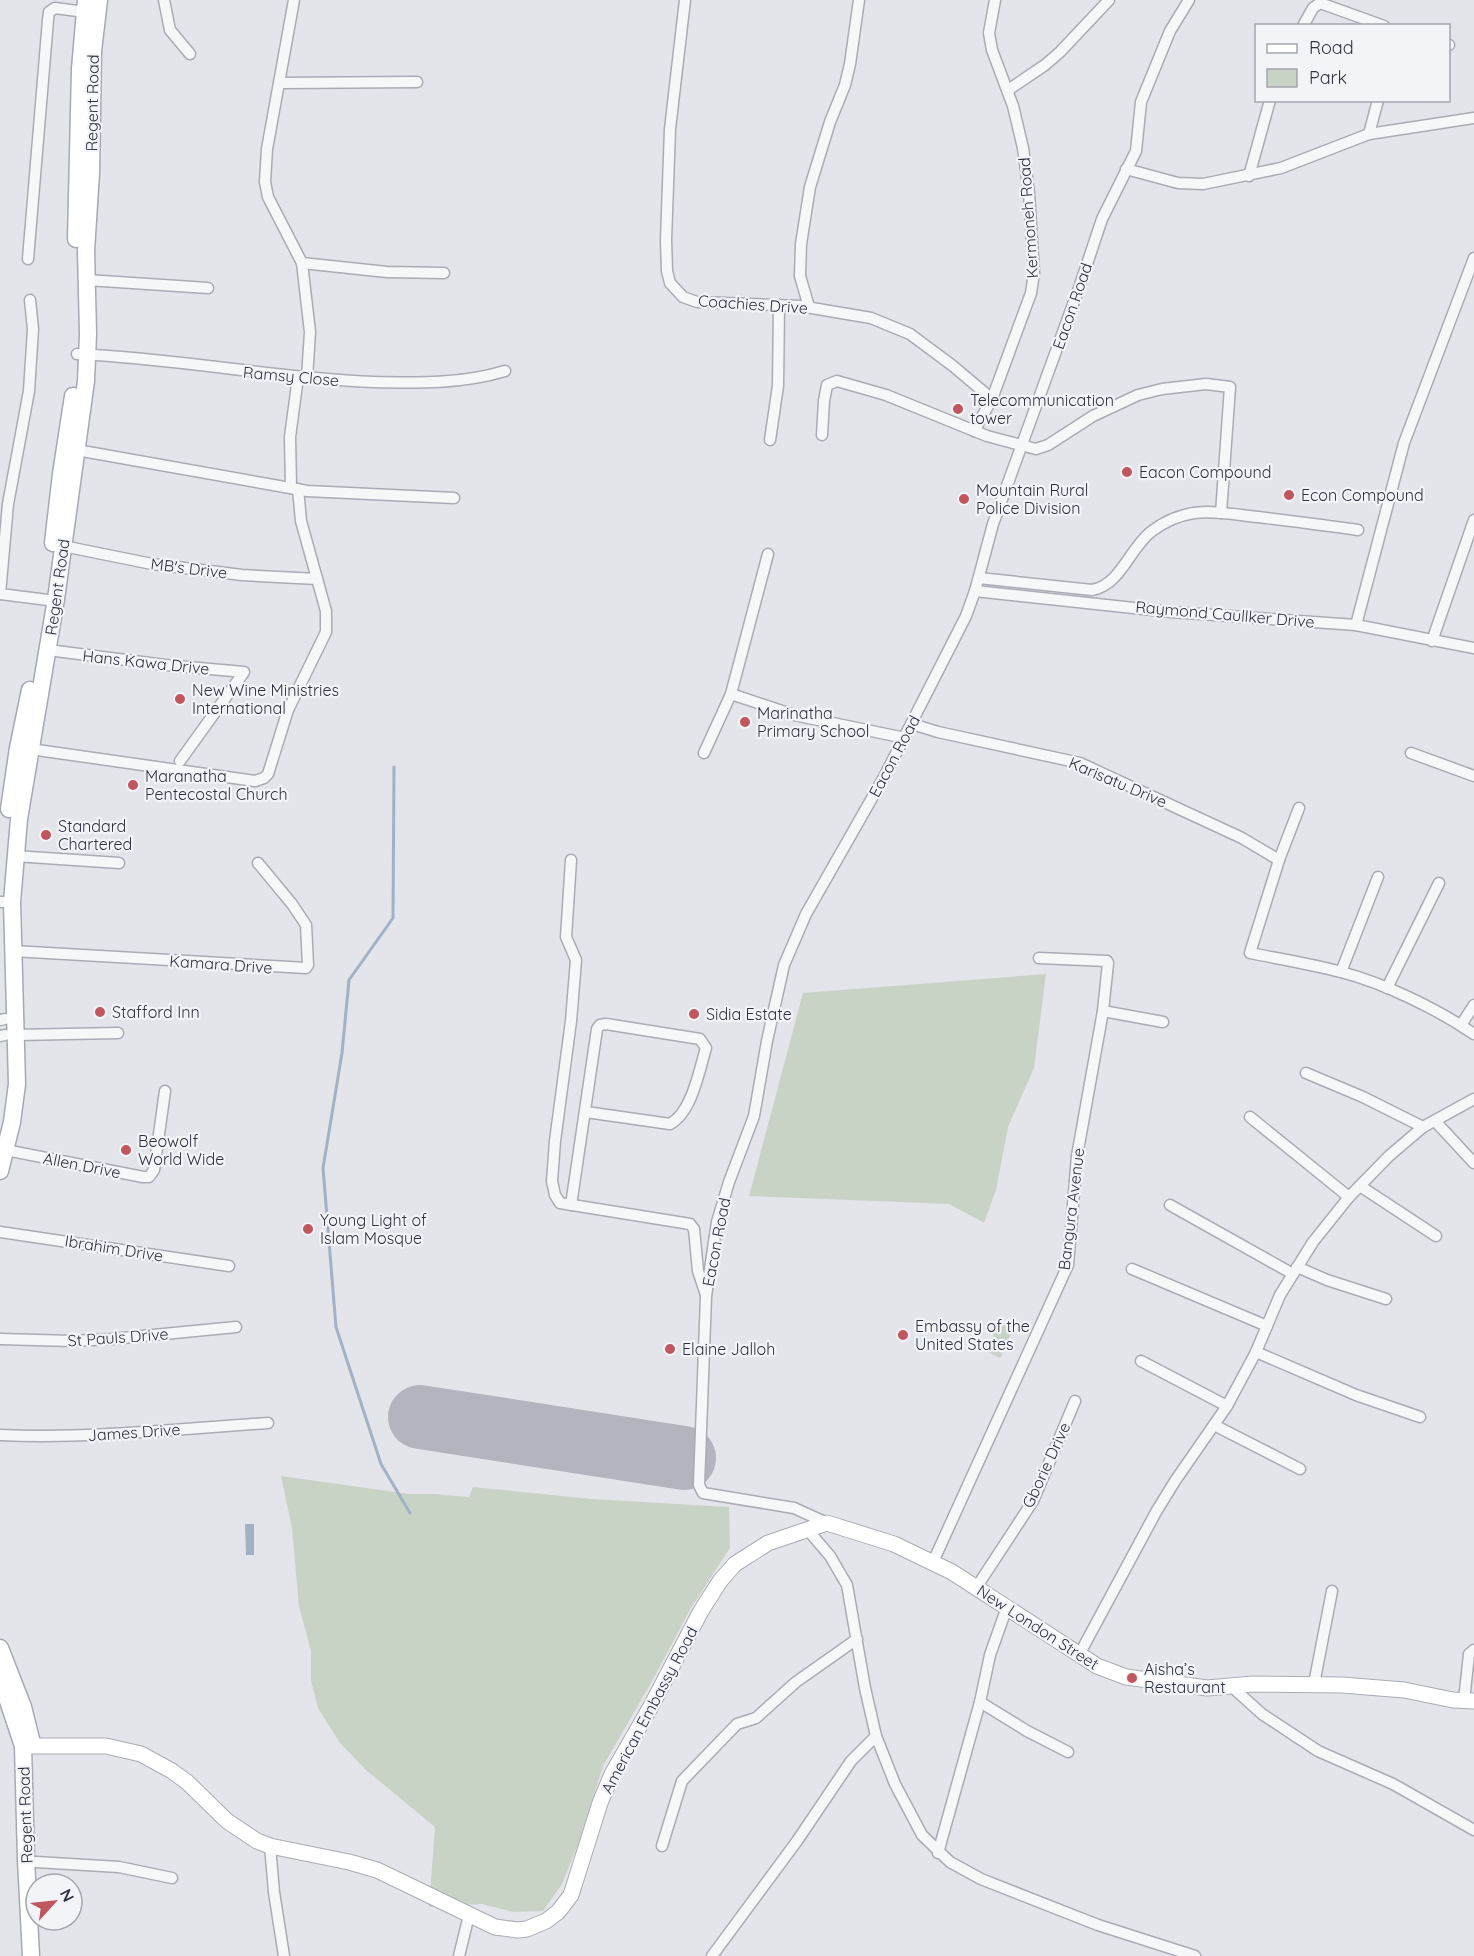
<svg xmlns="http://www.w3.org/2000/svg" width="1474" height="1956" font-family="Quicksand,sans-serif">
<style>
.green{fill:#c8d3c6}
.water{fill:#a3b1c6}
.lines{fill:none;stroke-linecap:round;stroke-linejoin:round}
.stream{stroke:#a3b1c6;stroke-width:3}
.runway{stroke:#b2b4be;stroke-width:64}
.street-casing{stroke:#a9acb4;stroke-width:13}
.secondary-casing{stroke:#a9acb4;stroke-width:17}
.primary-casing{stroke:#a4a9b4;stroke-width:19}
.street{stroke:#f6f7f9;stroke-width:10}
.secondary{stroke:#fff;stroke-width:15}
.primary{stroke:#fff;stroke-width:16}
.poi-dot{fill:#c0575e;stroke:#f3f4f7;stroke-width:2}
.labels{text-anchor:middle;stroke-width:4.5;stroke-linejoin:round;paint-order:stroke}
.street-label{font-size:16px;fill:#2d3240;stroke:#f3f4f7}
.poi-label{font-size:16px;fill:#2d3240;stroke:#f3f4f7;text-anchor:start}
</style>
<rect width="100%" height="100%" fill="#e4e5ea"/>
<g class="green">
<path d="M1046 974 1034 1068 1008 1127 996 1190 984 1223 949 1204 749 1196 803 993Z"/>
<path d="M1000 1321 1014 1327 1000 1358 986 1351Z"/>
<path d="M281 1476 409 1494H435L469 1497 473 1487 591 1499 729 1507 730 1548 691 1608 651 1683 603 1766 579 1842 562 1884 543 1911 513 1912 482 1904 429 1907 435 1827 366 1770 340 1743 318 1708 311 1681V1651L299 1607 292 1528Z"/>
</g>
<path class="water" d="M245 1524H254V1555H246Z"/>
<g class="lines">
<path class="stream" d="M394 767 393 918 349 980 342 1053 323 1168 336 1327 381 1464 410 1513"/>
<path class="runway" d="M420 1417 684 1458"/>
<g class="street-casing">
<g id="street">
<path d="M164 0 170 30 190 54"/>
<path d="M294 0 267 149 265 182 268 197 302 263 310 332 307 378"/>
<path d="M685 0 670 129 666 240 667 271 670 283 683 297 697 302 800 306 871 318 910 334 953 366 992 399"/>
<path d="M1303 26 1313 8 1320 3 1384 26"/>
<path d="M1448 45H1449"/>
<path d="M280 83 417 82"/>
<path d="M1008 90 1045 65 1060 52 1109 0"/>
<path d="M1369 134 1378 100"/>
<path d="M1126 169 1178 183 1203 184 1281 168 1369 134 1474 118"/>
<path d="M1249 176 1270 100"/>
<path d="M28 259 48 20 49 12 55 8 85 12"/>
<path d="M302 263 387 272 444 273"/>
<path d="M87 280 208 288"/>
<path d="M809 307 800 276 801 244 810 187 830 122 845 85 850 64 859 0"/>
<path d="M77 354C176 358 274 378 373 382 418 383 462 384 505 371"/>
<path d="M974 431 992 399 1031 293 1034 273 1029 193 1023 148 1013 106 992 50 989 33 995 0"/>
<path d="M822 435 824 401 827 385 837 381 886 395 987 436 1036 449 1048 445 1093 416 1138 395 1162 389 1206 384 1230 387 1221 513"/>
<path d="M770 440 778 386 779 305"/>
<path d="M71 449 307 491 454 498"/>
<path d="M291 488 290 437 298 377"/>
<path d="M63 546 152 564 242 575 317 579"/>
<path d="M979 578 1092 590C1121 585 1130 547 1152 531 1164 522 1180 515 1194 513 1215 510 1237 515 1258 517 1291 521 1325 525 1358 530"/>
<path d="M975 591 1171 612 1356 625 1474 648"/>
<path d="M0 594 8 504 29 391 33 329 30 300"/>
<path d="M0 594 56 601"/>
<path d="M1356 625 1404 443 1474 258"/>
<path d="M1432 641 1474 520"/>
<path d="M48 650 165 665 244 672 180 761"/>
<path d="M731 694 794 715 905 738"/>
<path d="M912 724 938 732 1080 763 1242 838 1279 860"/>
<path d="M30 749 255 781 264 778 268 774 288 710 326 632V611L301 521 298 489"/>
<path d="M704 753 731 694 768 554"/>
<path d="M1411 753 1474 776"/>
<path d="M1299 808 1279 860 1250 953C1280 959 1311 964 1341 972 1384 983 1437 1009 1474 1034"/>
<path d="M15 856 119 863"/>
<path d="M571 860 566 937 576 960 571 1021 555 1141 552 1181 555 1195 560 1203 690 1224 694 1229 698 1271 706 1295"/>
<path d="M0 902H12"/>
<path d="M13 951 306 968 308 965 306 925 292 904 258 863"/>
<path d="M1341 972 1378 877"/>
<path d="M1387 988 1439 883"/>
<path d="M1103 1011 1163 1022"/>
<path d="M0 1020 5 1019"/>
<path d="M1461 1025 1474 1005"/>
<path d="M16 1035 118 1033"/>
<path d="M0 1036 5 1035"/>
<path d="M1306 1073 1363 1097 1423 1127"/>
<path d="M1250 1117 1349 1197"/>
<path d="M1435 1121 1474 1163"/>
<path d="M0 1149 143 1177H149L154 1170 165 1091"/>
<path d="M1360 1186 1436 1236"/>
<path d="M571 1205 597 1029 600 1025 606 1024 700 1039 706 1048C699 1071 692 1112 670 1124L586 1112"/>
<path d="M1170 1205 1293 1274"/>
<path d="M0 1232 229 1266"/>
<path d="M1297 1267 1327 1280 1386 1299"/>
<path d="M1132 1269 1267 1326"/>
<path d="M0 1339 72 1341 112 1339 236 1327"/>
<path d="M1256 1352 1356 1395 1420 1417"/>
<path d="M1141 1361 1227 1406"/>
<path d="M1214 1425 1300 1469"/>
<path d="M0 1435C89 1439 179 1429 268 1423"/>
<path d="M827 1523 794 1508 703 1493 699 1485 706 1296 717 1222 729 1182 754 1116 767 1041 784 965 806 914 884 777 966 616 975 591 993 524 1079 288 1102 219 1136 151 1141 102 1170 31 1189 0"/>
<path d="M807 1529 830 1556 847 1585 865 1688 876 1736 895 1784 922 1835 950 1862 981 1879 1098 1925 1195 1956"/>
<path d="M933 1562 1068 1265 1077 1156 1103 1011 1108 963 1107 961 1039 958"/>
<path d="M976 1588 1033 1501 1075 1401"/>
<path d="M1007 1607 990 1655 980 1702 1027 1731 1068 1752"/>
<path d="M1079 1655 1156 1512 1175 1481 1227 1406 1256 1352 1280 1295 1313 1242 1349 1197 1389 1156 1423 1127 1474 1099"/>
<path d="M1314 1684 1332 1591"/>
<path d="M1232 1687 1262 1714 1318 1751 1393 1784 1474 1830"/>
<path d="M1464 1701 1469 1654 1474 1650"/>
<path d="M270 1846 274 1892 284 1956"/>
<path d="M662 1846 682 1781 737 1724 756 1718 796 1682 857 1639"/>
<path d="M938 1853 980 1702"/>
<path d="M36 1862 119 1867 172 1878"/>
<path d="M459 1956 469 1915"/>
<path d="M712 1956 797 1841 851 1761 876 1736"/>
</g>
</g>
<g class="secondary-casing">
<path id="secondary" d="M23 1746H106L141 1754 172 1771 187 1782 227 1821 257 1841 270 1846 349 1862 377 1870 495 1927 518 1930 527 1929 546 1921 558 1912 571 1895 600 1803 612 1774 650 1708 701 1611 720 1581 735 1564 768 1543 827 1523 894 1544 952 1572 1097 1666 1126 1677 1207 1688 1253 1684 1342 1685 1404 1690 1453 1700 1474 1701"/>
</g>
<g class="primary-casing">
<g id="primary">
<path d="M76 239 80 69 86 0"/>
<path d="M53 543 61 474 73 396"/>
<path d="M9 809 18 748 30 690"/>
<path d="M0 1171 12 1122 17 1084 12 902 19 819 56 599 86 381 88 334 86 251 91 173 93 51 99 0"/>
<path d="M0 1648 23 1707 31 1739"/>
<path d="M0 1677 23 1746 26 1860 31 1956"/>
</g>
</g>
<use href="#street" class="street"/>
<use href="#secondary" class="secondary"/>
<use href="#primary" class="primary"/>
</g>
<g class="poi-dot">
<circle cx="958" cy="409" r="6"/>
<circle cx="1127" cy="472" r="6"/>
<circle cx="1289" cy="495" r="6"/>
<circle cx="964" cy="499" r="6"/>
<circle cx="180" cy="699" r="6"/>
<circle cx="745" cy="722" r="6"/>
<circle cx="133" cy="785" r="6"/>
<circle cx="46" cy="835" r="6"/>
<circle cx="100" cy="1012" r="6"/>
<circle cx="694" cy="1014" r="6"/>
<circle cx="126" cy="1150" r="6"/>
<circle cx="308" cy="1229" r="6"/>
<circle cx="903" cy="1335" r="6"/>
<circle cx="670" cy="1349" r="6"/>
<circle cx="1132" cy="1678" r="6"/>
</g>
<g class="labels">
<g class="street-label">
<text transform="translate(92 103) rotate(-89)" y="6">Regent Road</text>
<text transform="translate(1028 218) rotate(-94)" y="6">Kermoneh Road</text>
<text transform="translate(753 304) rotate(4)" y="6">Coachies Drive</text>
<text transform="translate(1072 306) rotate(-71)" y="6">Eacon Road</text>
<text transform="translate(291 376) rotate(5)" y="6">Ramsy Close</text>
<text transform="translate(189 568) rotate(7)" y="6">MB's Drive</text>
<text transform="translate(57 587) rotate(-82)" y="6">Regent Road</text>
<text transform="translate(1225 614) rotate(5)" y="6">Raymond Caullker Drive</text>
<text transform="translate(146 662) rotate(6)" y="6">Hans Kawa Drive</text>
<text transform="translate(894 756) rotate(-62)" y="6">Eacon Road</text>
<text transform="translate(1118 782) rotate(23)" y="6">Karisatu Drive</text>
<text transform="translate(221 964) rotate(4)" y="6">Kamara Drive</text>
<text transform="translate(82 1165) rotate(11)" y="6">Allen Drive</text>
<text transform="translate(1071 1209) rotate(-83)" y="6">Bangura Avenue</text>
<text transform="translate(716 1242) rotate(-79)" y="6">Eacon Road</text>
<text transform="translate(114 1248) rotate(9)" y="6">Ibrahim Drive</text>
<text transform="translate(118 1337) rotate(-4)" y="6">St Pauls Drive</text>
<text transform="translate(134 1432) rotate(-4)" y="6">James Drive</text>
<text transform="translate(1046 1465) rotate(-65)" y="6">Gborie Drive</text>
<text transform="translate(1038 1627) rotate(33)" y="6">New London Street</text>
<text transform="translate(649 1710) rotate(-62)" y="6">American Embassy Road</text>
<text transform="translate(25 1815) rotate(-92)" y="6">Regent Road</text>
</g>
<g class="poi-label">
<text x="970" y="406">Telecommunication<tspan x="970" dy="18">tower</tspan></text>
<text x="1139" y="478">Eacon Compound</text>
<text x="976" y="496">Mountain Rural<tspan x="976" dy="18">Police Division</tspan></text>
<text x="1301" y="501">Econ Compound</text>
<text x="192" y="696">New Wine Ministries<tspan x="192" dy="18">International</tspan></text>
<text x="757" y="719">Marinatha<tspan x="757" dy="18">Primary School</tspan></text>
<text x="145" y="782">Maranatha<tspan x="145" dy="18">Pentecostal Church</tspan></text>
<text x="58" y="832">Standard<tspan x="58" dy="18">Chartered</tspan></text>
<text x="112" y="1018">Stafford Inn</text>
<text x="706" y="1020">Sidia Estate</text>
<text x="138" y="1147">Beowolf<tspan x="138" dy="18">World Wide</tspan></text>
<text x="320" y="1226">Young Light of<tspan x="320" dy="18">Islam Mosque</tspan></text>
<text x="915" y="1332">Embassy of the<tspan x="915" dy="18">United States</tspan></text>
<text x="682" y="1355">Elaine Jalloh</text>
<text x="1144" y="1675">Aisha’s<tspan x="1144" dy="18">Restaurant</tspan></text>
</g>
</g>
<rect x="1255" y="24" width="195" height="78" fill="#f3f4f7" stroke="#a4a6ae" stroke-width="1.5"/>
<rect x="1267" y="44" width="30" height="9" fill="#ffffff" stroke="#a4a6ae" stroke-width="1.5"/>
<text x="1309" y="54" font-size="18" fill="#2d3240">Road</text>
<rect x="1267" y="69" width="30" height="18" fill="#c8d3c6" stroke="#a4a6ae" stroke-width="1.5"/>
<text x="1309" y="84" font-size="18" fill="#2d3240">Park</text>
<g transform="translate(54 1902) rotate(63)"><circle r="28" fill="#f3f4f7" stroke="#a4a6ae" stroke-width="1.5"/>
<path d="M0-4.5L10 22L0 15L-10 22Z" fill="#c0575e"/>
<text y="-9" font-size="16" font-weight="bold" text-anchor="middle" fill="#2d3240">N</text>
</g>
</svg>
